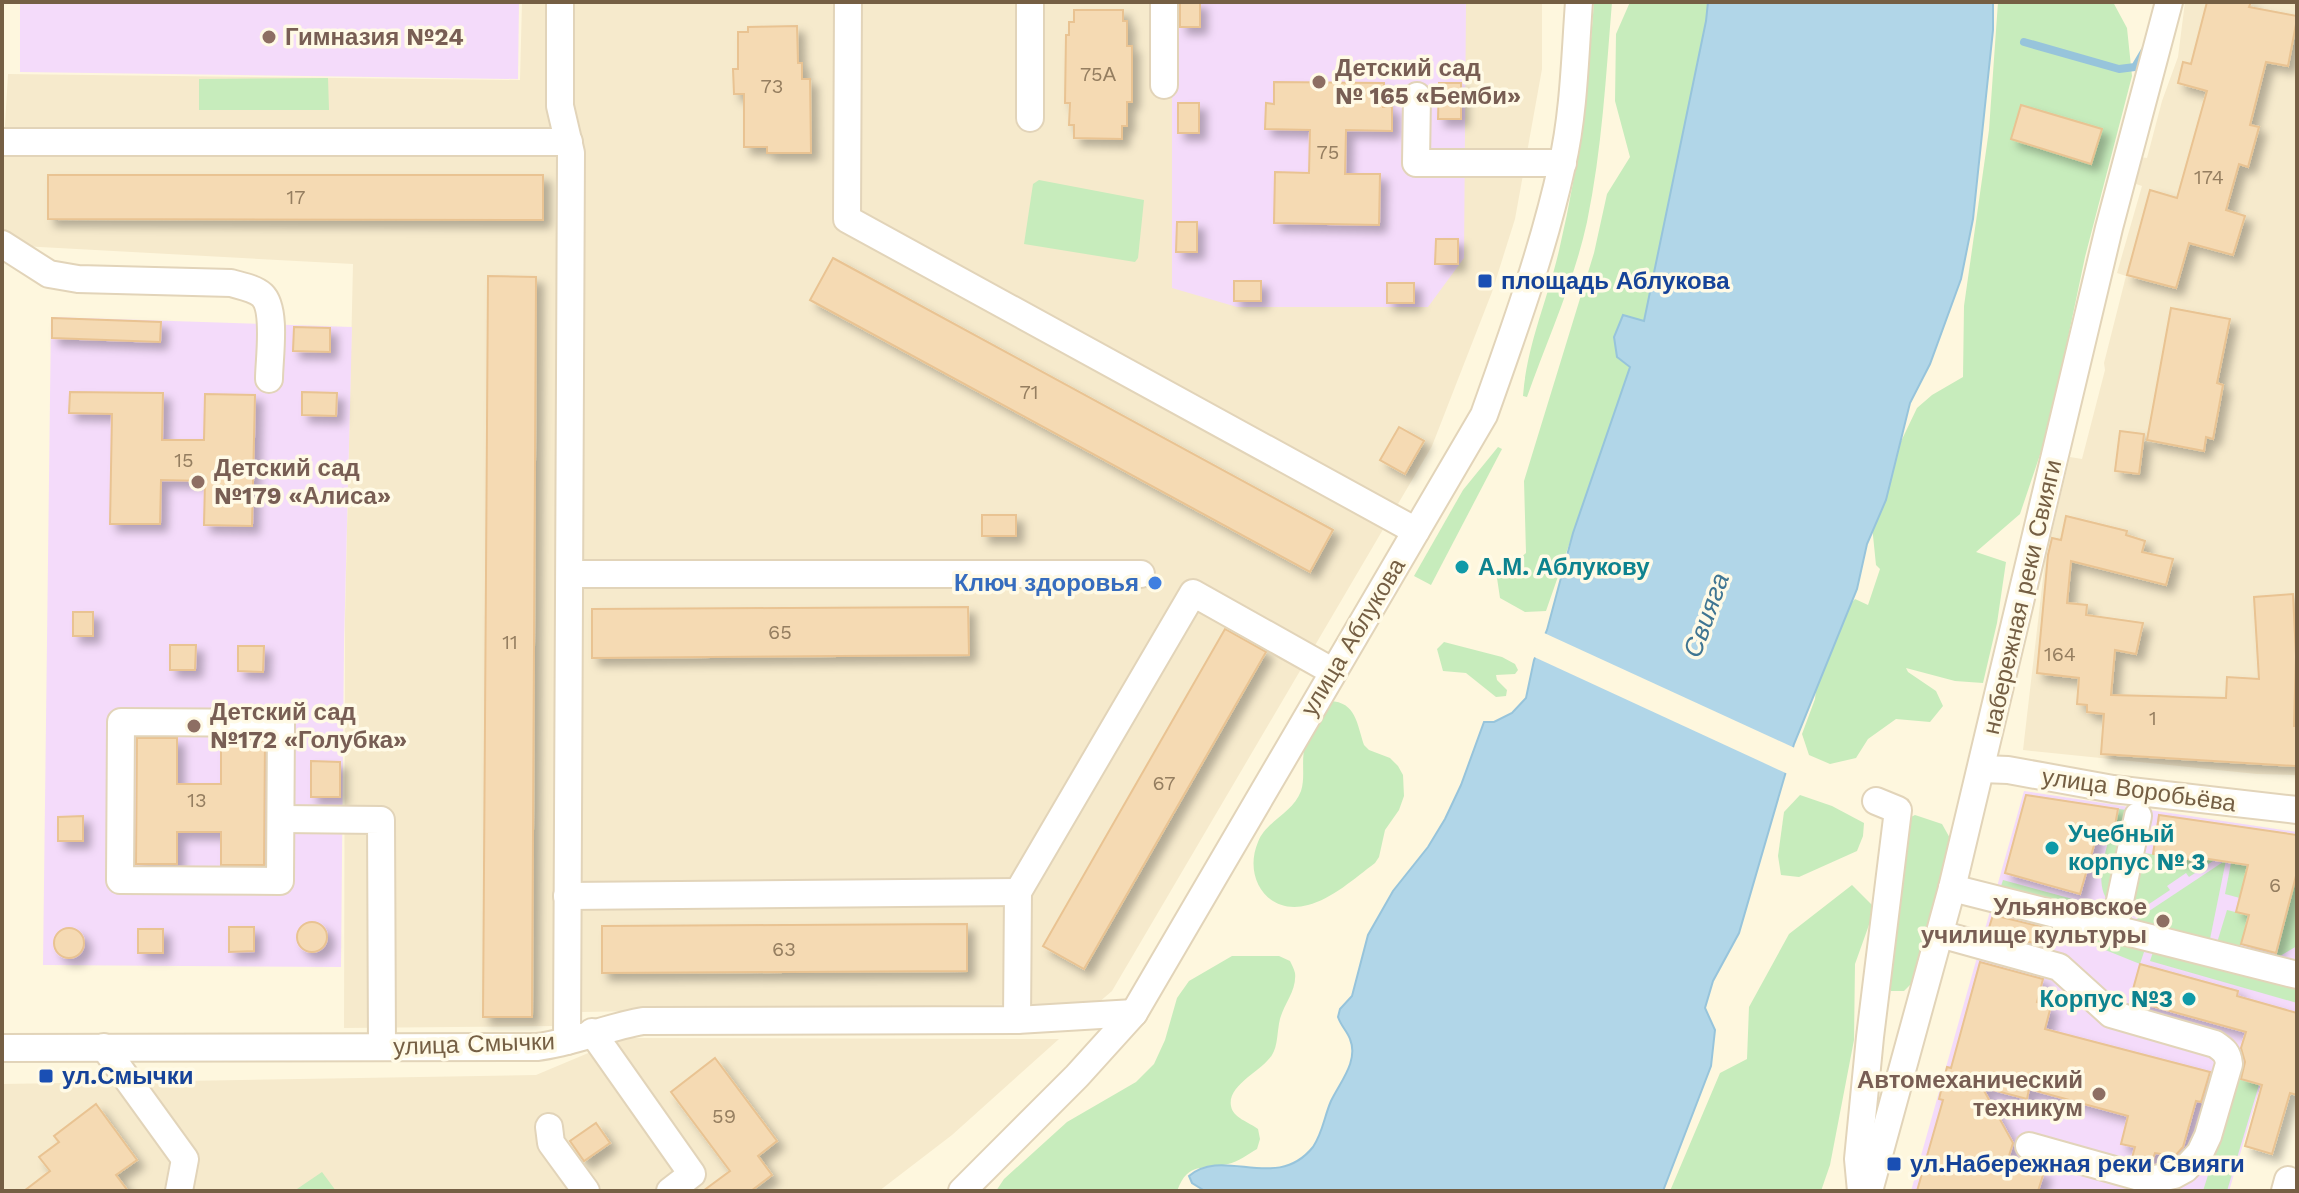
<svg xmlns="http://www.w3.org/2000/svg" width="2299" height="1193" font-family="'Work Sans',sans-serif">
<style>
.residential{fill:#f6eacc}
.education{fill:#f4dbfa}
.green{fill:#c7ecbc}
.water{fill:#b1d6e8;stroke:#97c4db;stroke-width:2}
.pier{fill:#fef7de}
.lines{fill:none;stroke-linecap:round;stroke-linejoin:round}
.stream{stroke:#97c4db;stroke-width:8}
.building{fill:#f5dab3;stroke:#e9c392;stroke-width:2;filter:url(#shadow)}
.minor-casing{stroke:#e2d4b9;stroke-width:30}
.minor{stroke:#fff;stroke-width:26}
.education-dot{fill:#8d6e63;stroke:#fffae6;stroke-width:3}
.transit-dot{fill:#1a4fb4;stroke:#fffae6;stroke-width:3}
.culture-dot{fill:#0f9aa8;stroke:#fffae6;stroke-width:3}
.shop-dot{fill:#3f7fe0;stroke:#fffae6;stroke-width:3}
.labels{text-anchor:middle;stroke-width:7;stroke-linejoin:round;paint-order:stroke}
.number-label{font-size:20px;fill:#957e60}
.education-label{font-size:24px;font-weight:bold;fill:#785e54;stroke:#fffae6;text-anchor:start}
.transit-label{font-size:24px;font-weight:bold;fill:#164399;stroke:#fffae6;text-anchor:start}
.culture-label{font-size:24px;font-weight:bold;fill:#0d838f;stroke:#fffae6;text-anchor:start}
.shop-label{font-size:24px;font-weight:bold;fill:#366cbe;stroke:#fffae6;text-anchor:end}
.street-label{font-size:24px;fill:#755f44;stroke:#fffae6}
.water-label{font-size:26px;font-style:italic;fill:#3f7592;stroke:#fffae6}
</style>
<defs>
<filter id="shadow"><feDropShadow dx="7" dy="7" stdDeviation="4" flood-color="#0004"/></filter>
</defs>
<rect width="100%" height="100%" fill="#fef7de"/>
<g class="residential">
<path d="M522 2H1542V69L1515 219 1492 292 1432 446 1112 991 1098 1003 582 1012 555 1026 344 1028 345 620 353 264 3 245 4 142 8 74 520 80Z"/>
<path d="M2185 2H2297V775L2257 774 2023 750 2045 561 2070 457 2082 459 2105 370 2104 363 2126 276 2117 273 2142 186 2133 183 2140 157 2147 158 2162 101 2178 57Z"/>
<path d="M624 1038 1059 1039 952 1135 879 1191H2V1084L536 1075Z"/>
</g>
<g class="education">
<path d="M20 2H519L518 79 20 72Z"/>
<path d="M1172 2H1466L1464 258 1428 307H1237L1172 288Z"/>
<path d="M51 317 352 327 344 644 341 967 43 965Z"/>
<path d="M2024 791 2297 832V1047L2274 1041 2229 1191H1911Z"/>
</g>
<g class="green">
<path d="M1594 2H1612C1606 75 1602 150 1587 222 1574 282 1547 340 1527 397L1523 396C1527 343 1549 297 1560 246 1579 166 1588 84 1594 2Z"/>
<path d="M1630 2H1708L1707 21 1644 322 1617 357 1630 367 1628 375 1546 611 1525 612 1500 598 1497 578 1526 553 1524 481 1594 253 1607 194 1630 157 1615 101 1616 34Z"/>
<path d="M1998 2H2113L2127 28 2132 76 2085 257 2049 428 2020 514 1976 552 2006 562 1997 623 1983 683 1955 681 1906 668 1908 672 1936 691 1943 706 1930 722 1896 719 1868 739 1856 758 1830 764 1809 755 1802 734 1815 699 1820 651 1831 627 1855 599 1868 605 1880 569 1876 565 1870 506 1917 408 1932 395 1963 377 1964 306 1989 130Z"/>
<path d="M328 78 329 110H199V79Z"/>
<path d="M1039 180 1144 200 1138 258 1135 262 1024 244 1033 184Z"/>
<path d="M1498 447 1502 449 1431 585 1414 576 1463 490Z"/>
<path d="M1444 642 1502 657 1515 664 1518 670 1515 674 1496 675 1497 680 1507 690 1506 696 1496 697 1466 673 1443 671 1437 649Z"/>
<path d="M1330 701C1356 702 1357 724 1364 745L1369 750 1390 758 1398 766 1403 775 1404 796 1399 810 1385 830 1379 857 1375 863C1355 878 1332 899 1308 905 1267 916 1243 877 1258 842 1266 821 1293 813 1301 791 1306 776 1300 759 1306 743 1311 729 1323 714 1330 701Z"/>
<path d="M1800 795 1832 806 1864 823 1863 836 1857 851 1799 877 1781 875 1778 856 1784 812Z"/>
<path d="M2119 809 2127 810 2108 901C2094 882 2106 854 2110 832H2114Z"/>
<path d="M1915 815 1942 824 1951 840 1913 982 1904 991H1891L1886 970 1901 822Z"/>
<path d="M2208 822 2216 859 2189 877 2186 873 2167 886 2170 890 2131 916 2127 911 2138 852 2202 862Z"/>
<path d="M2226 860 2209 944 2134 921Z"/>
<path d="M2231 863 2259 868 2251 901 2225 894Z"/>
<path d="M2297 874V946L2275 959 2216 946 2227 910 2248 915 2240 948 2276 957Z"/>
<path d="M2003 880 2106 908 2101 912 2000 889Z"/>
<path d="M1852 885 1875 908 1855 964 1854 1040 1830 1165 1821 1191H1670L1720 1073 1747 1059 1749 1007 1789 934Z"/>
<path d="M1994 911 2146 946 2140 964 2093 945 2067 931Z"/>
<path d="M2154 949 2297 986V1003L2150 961Z"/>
<path d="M1232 956H1279L1290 961C1292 965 1294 969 1295 973 1297 990 1284 1004 1280 1019 1277 1031 1278 1046 1272 1055 1262 1071 1227 1085 1231 1106 1233 1118 1249 1122 1258 1129L1260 1139 1257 1149C1248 1154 1238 1162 1228 1164 1202 1171 1189 1160 1177 1191H996L1004 1179 1067 1122 1136 1082 1154 1064 1165 1040 1177 998 1189 981Z"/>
<path d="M2238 1079 2259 1085 2227 1191H2203Z"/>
<path d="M322 1172 336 1191H294Z"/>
</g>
<path class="water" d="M1708 2H1993V30L1973 219 1961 279 1930 364 1910 403 1886 500 1867 544 1857 589 1794 744 1739 933 1713 981 1705 1008 1715 1030 1711 1066 1663 1191H1205L1192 1183 1189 1176C1224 1146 1276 1193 1313 1147 1323 1132 1324 1117 1331 1101 1340 1082 1359 1061 1350 1039 1347 1031 1341 1026 1338 1017L1340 1009 1352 996 1368 935 1393 891 1428 847 1445 819 1461 785 1484 722H1494L1512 713 1526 698 1534 660 1547 630 1573 533 1630 367 1617 357 1614 337 1623 315 1644 321 1706 21Z"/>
<path class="pier" d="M1542 632 1797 749 1790 775 1532 656Z"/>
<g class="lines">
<path class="stream" d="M2024 42 2119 69 2135 67 2145 50"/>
</g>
<g class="building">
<rect x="1180" y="2" width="20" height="25"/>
<path d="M2207 2H2251L2249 7 2297 16V19L2288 66 2266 62 2250 125 2259 127 2248 167 2239 164 2226 210 2245 216 2233 255 2189 243 2176 288 2127 275 2150 190 2177 198 2207 91 2178 83 2183 62 2191 64Z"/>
<path d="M1074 10H1123V21H1127V46H1132V102H1127V126H1122V139L1074 138V125H1069L1070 103H1065L1066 35H1069V22H1074Z"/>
<path d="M797 26 798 63H802V79H810L811 153H767V147H744V94H734L733 69H738V32H748V27Z"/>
<path d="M1274 82 1384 83 1383 107H1392V131L1346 130 1345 174H1380L1379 225 1274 223 1275 172 1309 173 1310 130 1265 129 1266 103 1274 104Z"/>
<path d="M1439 83H1461V119H1438Z"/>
<rect x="1178" y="103" width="21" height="30"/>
<path d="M2021 105 2102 129 2091 164 2011 139Z"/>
<path d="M48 175H543V220L48 219Z"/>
<path d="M1177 222H1197V252H1176Z"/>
<path d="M1436 239H1458V264H1435Z"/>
<path d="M833 258 1333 530 1310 572 810 300Z"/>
<path d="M488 276 536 277 532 1017H483Z"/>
<rect x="1234" y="281" width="27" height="20"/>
<rect x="1387" y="283" width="27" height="20"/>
<path d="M2171 308 2230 319 2217 383 2223 385 2213 439 2206 437 2204 451 2147 440Z"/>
<path d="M52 318 161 322 160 342 52 338Z"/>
<path d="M294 327 330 328V352L293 351Z"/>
<path d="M70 392 163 393 162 440H204L205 394 255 395 252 526 204 525 205 481 161 480 160 524H110L112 414 69 413Z"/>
<path d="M302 392 337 393 336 416 302 415Z"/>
<path d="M1399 427 1424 441 1405 474 1380 460Z"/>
<path d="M2120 431 2144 434 2139 474 2115 471Z"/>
<rect x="982" y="515" width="34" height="21"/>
<path d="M2066 516 2127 531 2126 535 2145 541 2142 552 2173 559 2166 585 2071 561 2067 603 2087 605 2086 615 2143 623 2136 654 2115 650 2111 695 2226 698 2227 677 2259 679 2254 597 2293 594 2296 656 2294 726H2297L2296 766 2101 754 2104 714 2087 712V705L2077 704 2079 678 2037 673 2048 555 2052 538 2061 540Z"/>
<path d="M968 607 969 655 592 658V609Z"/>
<rect x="73" y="612" width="20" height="24"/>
<path d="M1225 629 1266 652 1084 969 1043 946Z"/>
<path d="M170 645H196L195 670H170Z"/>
<path d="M238 646H264L263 672 238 671Z"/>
<path d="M137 738H177V784H221V739H265L264 865H221V832H177V864H136Z"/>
<path d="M311 761 340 762V797H311Z"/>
<path d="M2026 795 2118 809 2114 831 2099 828 2080 894 2005 873Z"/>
<path d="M2159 815 2297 835V872L2276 953 2241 944 2249 915 2236 912 2248 865 2202 858V861L2153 854Z"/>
<path d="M83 816V841H58V817Z"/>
<path d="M1993 915 2042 927 2037 944 1988 931Z"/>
<circle cx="312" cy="937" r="15"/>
<path d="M967 924V971L602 973V926Z"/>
<path d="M229 927H254V951L229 952Z"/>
<circle cx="69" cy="943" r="15"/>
<rect x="138" y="929" width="25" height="24"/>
<path d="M1980 962 2043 979 2037 1002 2051 1006 2045 1029 2210 1072 2201 1102 2196 1101 2183 1147 2175 1156 2155 1153 2151 1164 2132 1158 2135 1147 2121 1144 2128 1116 2029 1089 2027 1099 1982 1087 2013 1143 2007 1162 2044 1172 2038 1191H1917L1943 1100 1939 1099 1947 1067 1951 1068Z"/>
<path d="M2140 964 2238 991 2237 996 2297 1013V1095L2290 1093 2272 1154 2245 1146 2262 1085 2241 1079 2245 1062 2241 1048 2246 1032 2130 1000Z"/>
<path d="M715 1058 777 1141 758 1156 772 1175 751 1191H703L730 1171 671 1092Z"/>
<path d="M96 1104 137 1160 116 1175 128 1191H24L50 1171 39 1157 59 1142 54 1136Z"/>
<path d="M596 1123 610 1143 584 1161 570 1141Z"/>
</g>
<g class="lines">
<g class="minor-casing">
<g id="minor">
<path d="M560 2V106L571 153 567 1041"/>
<path d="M848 2 847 219 1416 531"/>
<path d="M1030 2V118"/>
<path d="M1164 2V85"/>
<path d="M1417 96 1416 163H1563"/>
<path d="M2 142H569"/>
<path d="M2 244 49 274 78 279 231 283C241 286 254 288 262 295 277 309 269 359 269 379"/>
<path d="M570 574H1141"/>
<path d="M121 722 281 723 280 881 120 880Z"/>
<path d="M1982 769 2008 770 2113 789 2297 810"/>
<path d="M281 819 381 820 382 1047"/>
<path d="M1952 888 2297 975"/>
<path d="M567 896 1018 892"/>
<path d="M2114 929 2138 816"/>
<path d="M1940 934 2059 967 2111 1014 2215 1044C2224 1050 2228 1053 2229 1064L2208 1136 2200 1153 2185 1169 2174 1175 2150 1180 2029 1146"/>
<path d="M1017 1020 1018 892 1193 593 1332 671"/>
<path d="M592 1032 692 1174 670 1191"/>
<path d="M104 1047 185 1159 179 1191"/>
<path d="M2 1048 537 1047C573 1043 607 1027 643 1021L1017 1020 1134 1013"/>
<path d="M549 1127 551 1143 586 1191"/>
<path d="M962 1191 1077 1076 1134 1013 1484 415C1513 333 1543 251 1562 165 1574 113 1575 56 1579 2"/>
<path d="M1861 1191 1858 1159 1870 1037 1898 810 1876 801"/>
<path d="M1869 1191 1952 888 2109 228 2169 2"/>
<path d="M2285 1191 2288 1180"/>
</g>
</g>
<use href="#minor" class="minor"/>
</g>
<g class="education-dot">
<circle cx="269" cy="37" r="8"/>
<circle cx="1319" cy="82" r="8"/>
<circle cx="198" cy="482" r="8"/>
<circle cx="194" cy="726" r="8"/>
<circle cx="2163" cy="921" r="8"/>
<circle cx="2099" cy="1094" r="8"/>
</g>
<g class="transit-dot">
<rect x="1477" y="273" width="16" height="16" rx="4"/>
<rect x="38" y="1068" width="16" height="16" rx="4"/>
<rect x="1886" y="1156" width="16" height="16" rx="4"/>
</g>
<g class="culture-dot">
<circle cx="1462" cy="567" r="8"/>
<circle cx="2052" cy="848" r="8"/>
<circle cx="2189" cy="999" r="8"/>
</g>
<circle class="shop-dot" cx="1155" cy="583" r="8"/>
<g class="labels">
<g class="number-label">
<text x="1098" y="81">75А</text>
<text x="772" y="93">73</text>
<text x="1328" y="159">75</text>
<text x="2209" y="184">174</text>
<text x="296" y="204">17</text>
<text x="1029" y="399">71</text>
<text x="184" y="467">15</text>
<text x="780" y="639">65</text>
<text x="510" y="649">11</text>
<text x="2060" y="661">164</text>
<text x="2153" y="725">1</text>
<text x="1164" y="790">67</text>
<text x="197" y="807">13</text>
<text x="2275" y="892">6</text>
<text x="784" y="956">63</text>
<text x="724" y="1123">59</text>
</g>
<g class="education-label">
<text x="285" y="45">Гимназия №24</text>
<text x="1335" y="76">Детский сад<tspan x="1335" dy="28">№ 165 «Бемби»</tspan></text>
<text x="214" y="476">Детский сад<tspan x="214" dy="28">№179 «Алиса»</tspan></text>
<text x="210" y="720">Детский сад<tspan x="210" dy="28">№172 «Голубка»</tspan></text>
<text x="2147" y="915" text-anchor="end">Ульяновское<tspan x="2147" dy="28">училище культуры</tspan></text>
<text x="2083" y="1088" text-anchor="end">Автомеханический<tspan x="2083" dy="28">техникум</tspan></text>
</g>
<g class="transit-label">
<text x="1501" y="289">площадь Аблукова</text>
<text x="62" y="1084">ул.Смычки</text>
<text x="1910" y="1172">ул.Набережная реки Свияги</text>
</g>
<g class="culture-label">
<text x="1478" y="575">А.М. Аблукову</text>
<text x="2068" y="842">Учебный<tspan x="2068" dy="28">корпус № 3</tspan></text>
<text x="2173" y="1007" text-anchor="end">Корпус №3</text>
</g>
<g class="shop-label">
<text x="1139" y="591">Ключ здоровья</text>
</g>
<g class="street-label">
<text transform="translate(2022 597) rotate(-77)" y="8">набережная реки Свияги</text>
<text transform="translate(1353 637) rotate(-59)" y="8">улица Аблукова</text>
<text transform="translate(2139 790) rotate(8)" y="8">улица Воробьёва</text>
<text transform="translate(474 1044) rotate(-2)" y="8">улица Смычки</text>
</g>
<g class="water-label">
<text transform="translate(1706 615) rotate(-70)" y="9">Свияга</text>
</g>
</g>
<rect width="2299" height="1193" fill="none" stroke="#755f44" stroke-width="8"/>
</svg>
